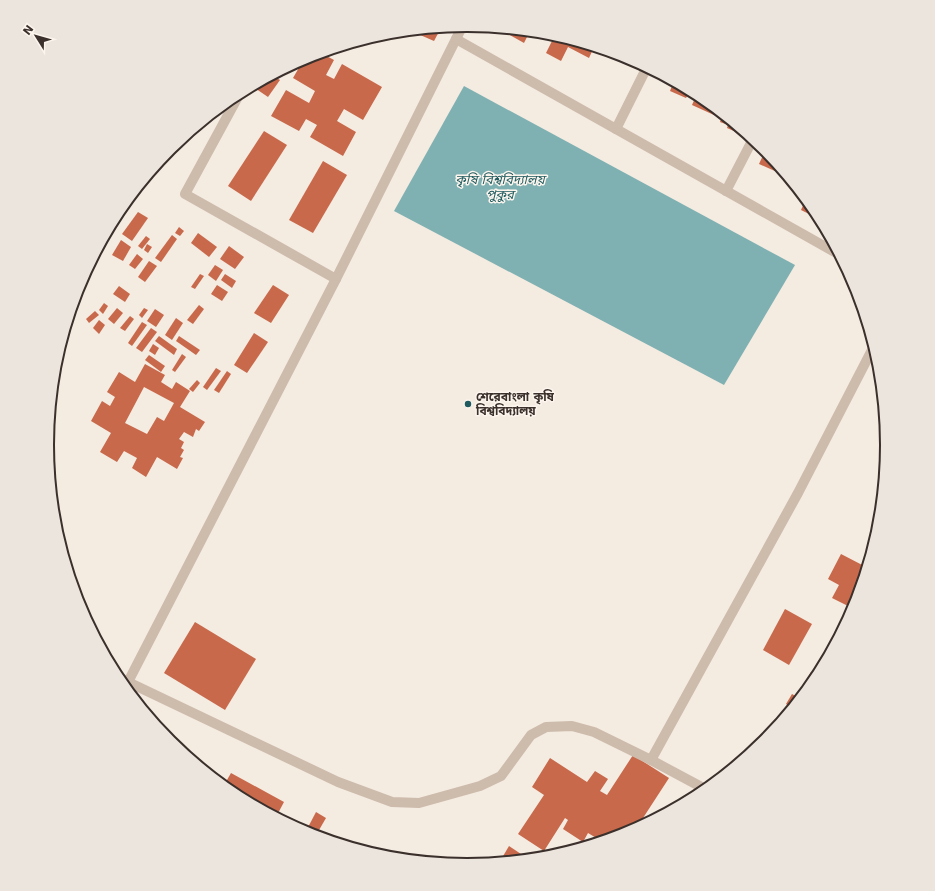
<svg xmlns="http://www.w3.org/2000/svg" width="935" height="891" font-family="'DejaVu Sans','Noto Sans Bengali',sans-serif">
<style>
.water{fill:#7fb0b2}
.building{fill:#c8694b;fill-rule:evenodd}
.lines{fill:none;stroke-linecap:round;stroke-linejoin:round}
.minor{stroke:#cdbbac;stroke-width:10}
.poi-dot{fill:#1f5a5e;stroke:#fbf5ee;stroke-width:1.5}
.labels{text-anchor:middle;stroke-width:3;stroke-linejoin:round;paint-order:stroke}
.poi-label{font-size:12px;font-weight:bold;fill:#3b302b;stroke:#fbf5ee;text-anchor:start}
.water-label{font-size:13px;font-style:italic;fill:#1f5a5e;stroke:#fbf5ee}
.rim{fill:none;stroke:#3b302b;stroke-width:2}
</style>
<rect width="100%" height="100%" fill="#f4ebe1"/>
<path class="water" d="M464 86 795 265 724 385 394 211Z"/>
<g class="building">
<path d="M441 28 434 41 411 31Z"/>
<path d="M509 29 530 31 524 43 506 33Z"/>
<path d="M555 35 573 40 594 47 589 58 568 47 561 61 546 53Z"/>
<path d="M321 53 334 60 326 75 334 79 342 64 382 87 363 120 344 109 337 121 356 132 343 156 310 137 317 125 306 119 299 131 271 116 286 90 309 103 315 91 293 78 304 59Z"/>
<path d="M272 75 280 80 268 97 252 86Z"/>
<path d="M674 81 701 96 717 109 714 115 692 105 696 96 689 93 686 98 670 91Z"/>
<path d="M723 114 744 131 743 135 727 128 728 125 720 122Z"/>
<path d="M264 131 287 145 251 201 228 186Z"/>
<path d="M766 149 787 175 786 176 759 164Z"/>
<path d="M323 161 347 175 313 233 289 220Z"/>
<path d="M806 199 817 212 821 220 801 210Z"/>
<path d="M138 212 148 218 132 241 122 234Z"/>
<path d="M179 227 184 231 180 236 175 233Z"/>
<path d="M109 228 111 230 105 239 104 238Z"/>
<path d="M198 233 217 247 209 257 191 243Z"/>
<path d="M172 235 177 239 161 262 155 258Z"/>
<path d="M146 236 150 239 142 249 138 246Z"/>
<path d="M121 240 131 247 123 261 112 255Z"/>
<path d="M147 244 152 247 148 253 144 250Z"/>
<path d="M229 246 244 257 235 269 220 259Z"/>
<path d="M137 254 143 259 135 269 129 265Z"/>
<path d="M149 261 157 266 145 282 138 277Z"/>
<path d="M215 265 223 270 216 281 208 275Z"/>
<path d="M200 274 204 276 195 289 191 287Z"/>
<path d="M225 274 236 281 232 288 221 280Z"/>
<path d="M217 285 228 292 222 301 211 294Z"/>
<path d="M273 285 289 295 271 323 254 313Z"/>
<path d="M119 286 130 294 125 302 113 294Z"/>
<path d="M104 303 108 306 103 314 99 310Z"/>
<path d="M199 305 204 309 193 324 187 320Z"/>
<path d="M117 308 123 313 114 324 108 319Z"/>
<path d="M144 308 148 310 142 318 139 315Z"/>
<path d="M155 309 164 315 156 327 147 321Z"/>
<path d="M95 311 99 315 89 323 86 319Z"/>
<path d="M130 316 134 319 125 331 120 328Z"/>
<path d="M176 318 183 323 172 340 165 335Z"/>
<path d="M99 320 105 325 99 334 93 328Z"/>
<path d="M142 322 147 325 132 346 128 343Z"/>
<path d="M151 328 157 332 142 352 136 348Z"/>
<path d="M254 333 268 342 247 373 234 365Z"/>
<path d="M159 336 177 349 174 355 155 341Z"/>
<path d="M179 336 200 350 196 355 176 341Z"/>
<path d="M153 344 159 348 155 355 149 351Z"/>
<path d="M182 354 186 357 175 372 172 370Z"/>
<path d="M149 355 165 366 161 372 145 360Z"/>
<path d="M145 364 165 375 161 382 172 389 176 382 190 391 180 407 205 422 199 431 196 429 193 437 184 432 179 439 184 442 181 448 184 450 180 457 183 458 177 469 157 457 146 477 132 468 137 458 124 451 117 462 100 452 111 433 91 421 102 401 110 406 115 397 107 392 119 372 135 382ZM144 387 174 403 164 421 157 417 147 434 125 423Z"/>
<path d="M216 368 221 371 207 390 203 387Z"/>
<path d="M227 371 231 374 219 393 214 390Z"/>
<path d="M197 380 200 383 193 392 189 389Z"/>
<path d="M841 554 868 568 854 609 832 598 839 585 828 579Z"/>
<path d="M785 609 812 624 789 665 763 650Z"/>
<path d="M195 622 256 659 225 710 164 673Z"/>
<path d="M811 672 819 676 808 690 802 688Z"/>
<path d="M792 694 801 699 793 709 786 704Z"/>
<path d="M633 755 669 778 643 818 650 822 628 834 603 842 588 833 583 842 563 829 568 820 565 818 544 851 518 834 544 795 532 787 550 758 587 782 595 771 608 779 600 791 607 795Z"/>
<path d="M231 773 284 802 276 817 223 787Z"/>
<path d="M316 812 326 818 315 837 305 833Z"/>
<path d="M509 846 530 860 499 863Z"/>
</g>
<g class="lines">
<g class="minor">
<path d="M463 25 336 279 128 682 338 782 392 802 419 803 480 786 501 776 531 735 546 727 572 726 594 732 651 760 707 790"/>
<path d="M456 39 840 255"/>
<path d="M240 93 185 194 336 279"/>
<path d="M616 129 647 67"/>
<path d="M726 191 753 139"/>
<path d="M116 676 128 682 125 688"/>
<path d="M651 760 798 493 874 346"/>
</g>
</g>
<circle class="poi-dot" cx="468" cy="404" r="4"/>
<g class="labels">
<g class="poi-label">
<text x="476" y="401">শেরেবাংলা কৃষি<tspan x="476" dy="14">বিশ্ববিদ্যালয়</tspan></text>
</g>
<g class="water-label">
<text x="500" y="184">কৃষি বিশ্ববিদ্যালয়<tspan x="500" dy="15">পুকুর</tspan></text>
</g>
</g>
<path d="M0 0H935V891H0ZM54 445a413 413 0 1 1 826 0a413 413 0 1 1-826 0Z" fill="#ece5de" fill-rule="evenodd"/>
<path class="rim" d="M54 445a413 413 0 1 1 826 0a413 413 0 1 1-826 0Z"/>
<g transform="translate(36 36) rotate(307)" stroke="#fbf5ee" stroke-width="3" paint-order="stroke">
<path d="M0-3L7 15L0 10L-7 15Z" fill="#3b302b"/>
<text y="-6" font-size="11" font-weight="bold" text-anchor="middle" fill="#3b302b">N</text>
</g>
</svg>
